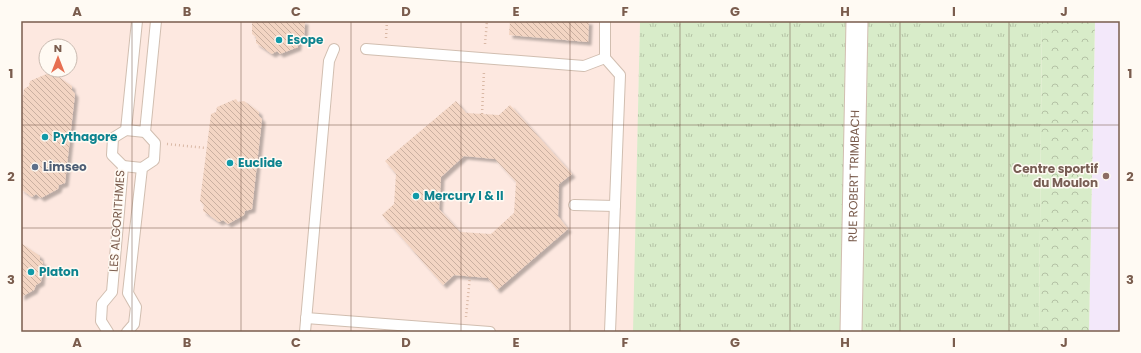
<svg xmlns="http://www.w3.org/2000/svg" width="1141" height="353" font-family="Poppins,sans-serif">
<style>
.commercial{fill:#fde8e0;fill-rule:evenodd}
.education{fill:#f3e8fa}
.grass{fill:url(#grass-tufts)}
.forest{fill:url(#forest-crowns)}
.building{fill:url(#building-back-hatch);fill-rule:evenodd;filter:url(#shadow)}
.lines{fill:none;stroke-linecap:round;stroke-linejoin:round}
.service-casing{stroke:#d1beb0;stroke-width:12}
.minor-casing{stroke:#d1beb0;stroke-width:23}
.path{stroke:#d9b8a5;stroke-width:2.5;stroke-dasharray:1 3;stroke-linecap:butt}
.service{stroke:#fff;stroke-width:10}
.minor{stroke:#fff;stroke-width:21}
.grid{fill:none;stroke:#7a5c4d;stroke-width:1;stroke-opacity:0.55}
.culture-dot{fill:#0f9aa8;stroke:#fffaf3;stroke-width:1.5}
.service-dot{fill:#5c6f8a;stroke:#fffaf3;stroke-width:1.5}
.education-dot{fill:#8d6e63;stroke:#fffaf3;stroke-width:1.5}
.labels{text-anchor:middle;stroke-width:3;stroke-linejoin:round;paint-order:stroke}
.culture-label{font-size:12px;font-weight:bold;fill:#0d838f;stroke:#fffaf3;text-anchor:start}
.service-label{font-size:12px;font-weight:bold;fill:#4e5e75;stroke:#fffaf3;text-anchor:start}
.education-label{font-size:12px;font-weight:bold;fill:#785e54;stroke:#fffaf3;text-anchor:end}
.street-label{font-size:12px;fill:#7a5c4d;stroke:#fffaf3}
.neatline{fill:none;stroke:#7a5c4d;stroke-width:1.5}
.grid-label{font-size:13px;text-anchor:middle;font-weight:bold;fill:#7a5c4d}
</style>
<defs>
<pattern id="grass-tufts" width="24" height="20" patternUnits="userSpaceOnUse"><rect width="24" height="20" fill="#d8ecc9"/><path d="M3 7l-1-3M5 7V3M7 7l1-3M15 17l-1-3M17 17v-4M19 17l1-3" fill="none" stroke="#b4c2a5"/></pattern>
<pattern id="forest-crowns" width="20" height="18" patternUnits="userSpaceOnUse"><rect width="20" height="18" fill="#d8ecc9"/><path d="M2 6a3 3 0 1 1 6 0M12 15a3 3 0 1 1 6 0" fill="none" stroke="#b4c2a5"/></pattern>
<pattern id="building-back-hatch" width="6" height="6" patternUnits="userSpaceOnUse"><rect width="6" height="6" fill="#f3d5c3"/><path d="M-1 5l2 2M0 0l6 6M5-1l2 2" fill="none" stroke="#cab0a1"/></pattern>
<filter id="shadow"><feDropShadow dx="3.5" dy="3.5" stdDeviation="1" flood-color="#0004"/></filter>
</defs>
<rect width="100%" height="100%" fill="#fdf6ec"/>
<path class="commercial" d="M21 21H640L634 332H21ZM46 46H70V70H46Z"/>
<path class="education" d="M1095 21H1120V332H1089Z"/>
<path class="grass" d="M640 21H1042L1039 332H633Z"/>
<path class="forest" d="M1042 21H1095L1089 332H1039Z"/>
<g class="building">
<path d="M252 21H305L304 37 298 42V47L280 54 277 51 272 54 256 43V37L252 34Z"/>
<path d="M510 21H589L588 42 509 35Z"/>
<path d="M49 73 51 76 56 75 72 86V90L75 94 65 183 59 185 58 189 41 198 36 194 32 197 21 189V113L24 89 29 86 30 81Z"/>
<path d="M236 99 238 102 244 101 259 112V116L262 119 252 209 245 211 244 215 228 224 223 220 219 222 203 211 204 205 200 201 211 114 216 112 217 107Z"/>
<path d="M456 101 466 113 499 115 510 105 572 174 559 184 558 216 568 229 497 290 488 278 454 275 443 285 382 215 394 204 396 174 385 161ZM464 156 495 159 516 182 514 213 491 234 460 232 439 209 441 177Z"/>
<path d="M21 243 40 256V260L43 262 41 282 36 285 34 290 21 297Z"/>
</g>
<g class="lines">
<g class="service-casing">
<g id="service">
<path d="M605 21V58L620 75 610 332"/>
<path d="M366 49 584 66 605 58"/>
<path d="M126 130 145 132"/>
<path d="M123 166 142 168"/>
<path d="M574 205 615 206"/>
<path d="M306 318 490 332"/>
<path d="M108 332 101 321 102 304 112 292 123 166 112 155 113 138 126 130 137 21"/>
<path d="M127 332 134 324 136 307 128 293 142 168 154 160 155 143 145 132 156 21"/>
<path d="M305 332 329 61 334 49"/>
</g>
</g>
<g class="minor-casing">
<g id="minor">
<path id="s1" d="M851 332 857 21"/>
</g>
</g>
<g class="path">
<path d="M386 38 387 21"/>
<path d="M485 44 487 21"/>
<path d="M482 114 484 71"/>
<path d="M71 134 101 137"/>
<path d="M167 144 206 148"/>
<path d="M466 317 470 276"/>
</g>
<use href="#service" class="service"/>
<use href="#minor" class="minor"/>
</g>
<path class="grid" d="M132 21V332M241 21V332M351 21V332M461 21V332M570 21V332M680 21V332M790 21V332M900 21V332M1009 21V332M21 125H1120M21 228H1120"/>
<g class="culture-dot">
<circle cx="279" cy="40" r="4"/>
<circle cx="45" cy="137" r="4"/>
<circle cx="230" cy="163" r="4"/>
<circle cx="416" cy="196" r="4"/>
<circle cx="31" cy="272" r="4"/>
</g>
<circle class="service-dot" cx="35" cy="167" r="4"/>
<circle class="education-dot" cx="1106" cy="176" r="4"/>
<g class="labels">
<g class="culture-label">
<text x="287" y="44">Esope</text>
<text x="53" y="141">Pythagore</text>
<text x="238" y="167">Euclide</text>
<text x="424" y="200">Mercury I &amp; II</text>
<text x="39" y="276">Platon</text>
</g>
<g class="service-label">
<text x="43" y="171">Limseo</text>
</g>
<g class="education-label">
<text x="1098" y="173">Centre sportif<tspan x="1098" dy="14">du Moulon</tspan></text>
</g>
<g class="street-label">
<text dy="4" stroke="none"><textPath href="#s1" startOffset="156">RUE ROBERT TRIMBACH</textPath></text>
<text transform="translate(117 221) rotate(-86)" y="4">LES ALGORITHMES</text>
</g>
</g>
<rect width="1141" height="353" fill="none" stroke="#fffaf3" stroke-width="44"/>
<g transform="translate(58 58)"><circle r="19" fill="#fffaf3" stroke="#cabbb1"/>
<path d="M0-3L7 15L0 10L-7 15Z" fill="#e76f51"/>
<text y="-6" font-size="11" font-weight="bold" text-anchor="middle" fill="#7a5c4d">N</text>
</g>
<rect x="22" y="22" width="1097" height="309" class="neatline"/>
<g class="grid-label">
<text x="77" y="16">A</text>
<text x="187" y="16">B</text>
<text x="296" y="16">C</text>
<text x="406" y="16">D</text>
<text x="516" y="16">E</text>
<text x="625" y="16">F</text>
<text x="735" y="16">G</text>
<text x="845" y="16">H</text>
<text x="954" y="16">I</text>
<text x="1064" y="16">J</text>
<text x="11" y="78">1</text>
<text x="1130" y="78">1</text>
<text x="11" y="181">2</text>
<text x="1130" y="181">2</text>
<text x="11" y="284">3</text>
<text x="1130" y="284">3</text>
<text x="77" y="347">A</text>
<text x="187" y="347">B</text>
<text x="296" y="347">C</text>
<text x="406" y="347">D</text>
<text x="516" y="347">E</text>
<text x="625" y="347">F</text>
<text x="735" y="347">G</text>
<text x="845" y="347">H</text>
<text x="954" y="347">I</text>
<text x="1064" y="347">J</text>
</g>
</svg>
